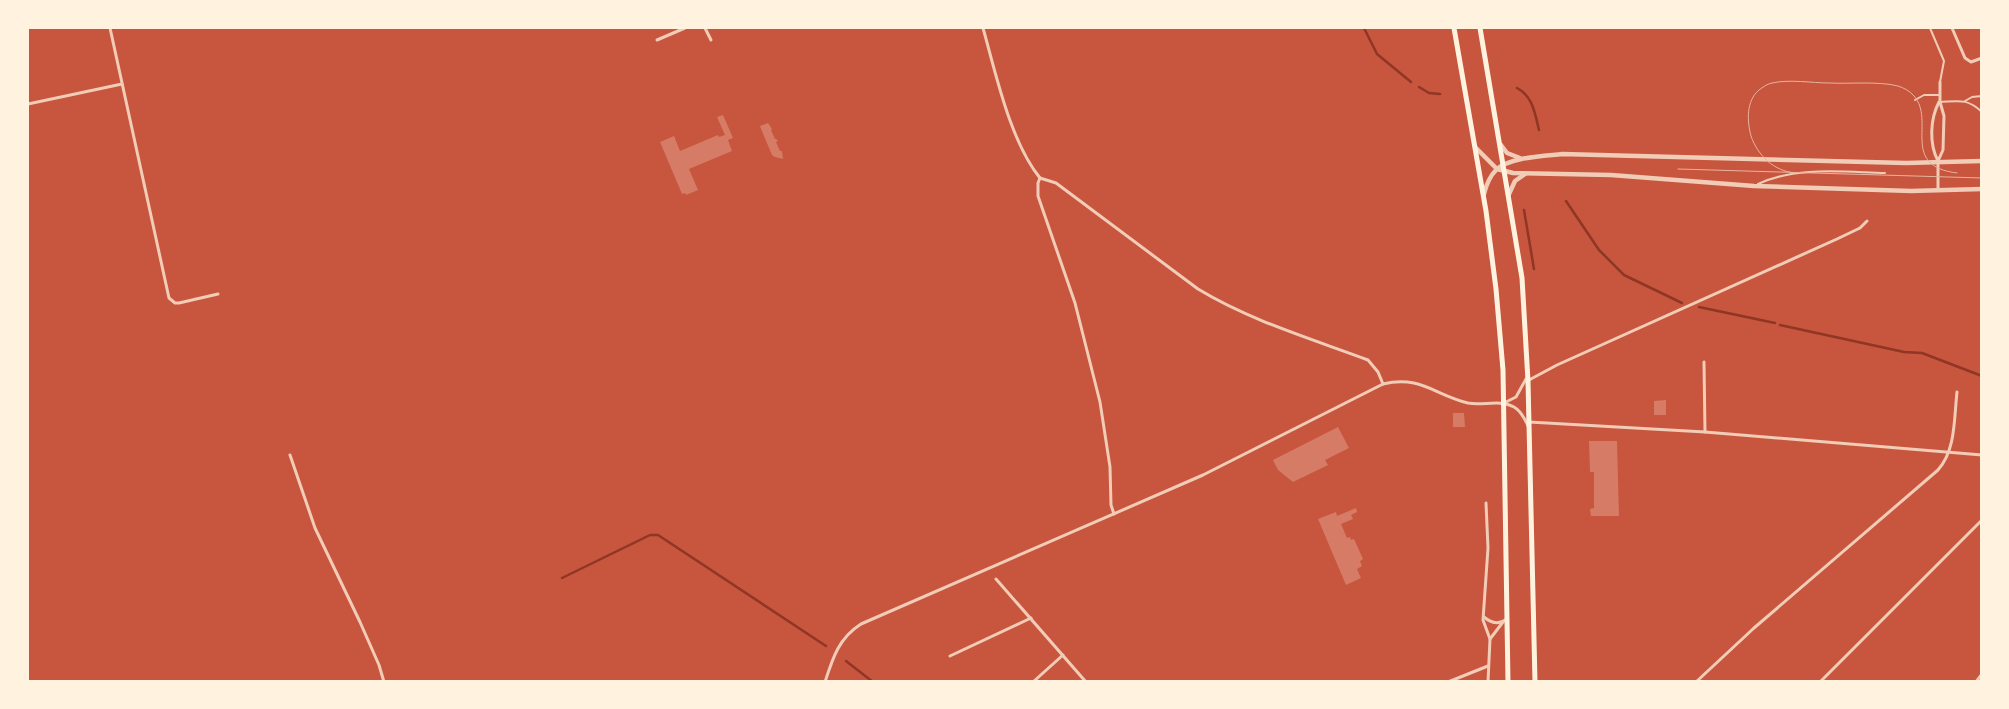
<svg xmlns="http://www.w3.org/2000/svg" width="2009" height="709" font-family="Manrope,sans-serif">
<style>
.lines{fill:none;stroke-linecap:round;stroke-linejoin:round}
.stream{stroke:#8f3625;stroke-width:2.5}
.building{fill:#d67c66}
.service{stroke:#f1ccb7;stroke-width:2}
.minor{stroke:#f1ccb7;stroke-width:3}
.tertiary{stroke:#f1ccb7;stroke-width:4.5}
.primary{stroke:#fff3e0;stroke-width:5}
.tram{stroke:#e9b49f;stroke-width:1}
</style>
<rect width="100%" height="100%" fill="#c8553d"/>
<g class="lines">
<g class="stream">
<path d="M1364 28 1377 54 1411 82"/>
<path d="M1419 87 1429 93 1440 94"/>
<path d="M1517 88C1533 96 1535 114 1539 130"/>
<path d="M1566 201 1599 250 1624 275 1682 303"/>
<path d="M1524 210 1534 269"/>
<path d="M1699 307 1775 323"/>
<path d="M1780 325 1904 352 1922 353 1982 376"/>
<path d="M562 578 650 535H658L826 646"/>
<path d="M846 661 873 682"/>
</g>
</g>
<g class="building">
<path d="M723 115 733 138 728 140 732 151 689 169 698 190 686 195 685 193 682 194 660 142 674 136 680 151 718 135 719 137 725 135 717 117Z"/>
<path d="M768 123 772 129 771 130 775 139H776L778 141 776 142 780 151H782L783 159 775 157 772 155 764 136 760 126Z"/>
<path d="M1666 400V415H1654V401Z"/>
<path d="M1453 413H1464L1465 427H1453Z"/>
<path d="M1338 427 1349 448 1325 460 1328 465 1293 482 1278 470 1273 460Z"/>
<path d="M1589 441H1617L1619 516H1591L1590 509 1594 508V472H1590Z"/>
<path d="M1356 508 1357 512 1351 515 1353 519 1341 524 1347 538 1350 537 1351 540 1354 539 1363 559 1360 561 1362 566 1357 569 1361 578 1346 585 1318 519 1336 512 1337 516Z"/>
</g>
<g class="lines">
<g class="service">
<path d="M1930 28 1944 61 1940 82"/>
<path d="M1915 100 1924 95H1939"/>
<path d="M1965 101 1972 97 1982 96"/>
<path d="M1940 102C1959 101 1967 98 1982 112"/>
<path d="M1758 184C1797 166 1843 172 1885 173"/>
</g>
<g class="minor">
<path d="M110 28 169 298 175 303H179L218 294"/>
<path d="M705 28 711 40"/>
<path d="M983 28C996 74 1010 141 1040 178"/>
<path d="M1952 28 1965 58 1971 62 1982 58"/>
<path d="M657 40 685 28"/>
<path d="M28 104 122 84"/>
<path d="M1938 161C1929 144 1930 119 1939 102"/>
<path d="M1040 178 1056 183 1198 289C1251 321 1312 339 1368 360L1378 372 1383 384"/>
<path d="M1040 178 1038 183V196L1075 303 1100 402 1110 467 1111 505 1114 514"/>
<path d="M1938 190V161L1943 150 1944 116 1940 102V82"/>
<path d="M1704 362 1705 432"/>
<path d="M1529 380 1557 365 1837 239 1860 228 1867 221"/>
<path d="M1504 403 1516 397 1526 379"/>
<path d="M1529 422 1705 432 1982 455"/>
<path d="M290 455 315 528 360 622 379 665 384 682"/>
<path d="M1486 503 1488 548 1483 620 1490 639 1488 682"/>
<path d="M996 579 1086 682"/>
<path d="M1484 617C1491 623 1499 625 1507 619"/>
<path d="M1490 639 1503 622"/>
<path d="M950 656 1031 618"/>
<path d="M825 682C833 657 839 638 861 624L1203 475 1383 384C1420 375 1435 395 1468 403 1483 406 1500 399 1514 407 1521 411 1525 419 1528 426"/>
<path d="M1033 682 1063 655"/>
<path d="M1448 682 1488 666"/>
<path d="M1696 682 1754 628 1938 470C1956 450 1954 418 1957 392"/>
<path d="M1820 682 1982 520"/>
<path d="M1976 682 1982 674"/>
</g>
<g class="tertiary">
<path d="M1501 145 1507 153 1520 158"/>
<path d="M1476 148 1497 169 1513 173 1611 175 1754 186 1911 191 1982 189"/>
<path d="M1484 194C1486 186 1490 176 1496 170 1509 157 1544 156 1562 154L1906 163 1982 161"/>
<path d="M1509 194 1515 181 1525 174"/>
</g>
<g class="primary">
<path d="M1454 28 1486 211 1496 289 1503 370 1508 682"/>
<path d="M1480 28 1522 278 1528 381 1535 682"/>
</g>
<g class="tram">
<path d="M1678 169 1982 178"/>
<path d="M1795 173C1774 171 1758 156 1751 136 1747 121 1746 101 1759 90 1763 87 1767 84 1772 83 1790 79 1811 83 1830 83 1850 84 1878 81 1898 86 1904 88 1910 91 1914 96 1936 121 1899 166 1957 173"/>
</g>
</g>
<rect width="2009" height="709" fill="none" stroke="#fff3e0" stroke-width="58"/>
</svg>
